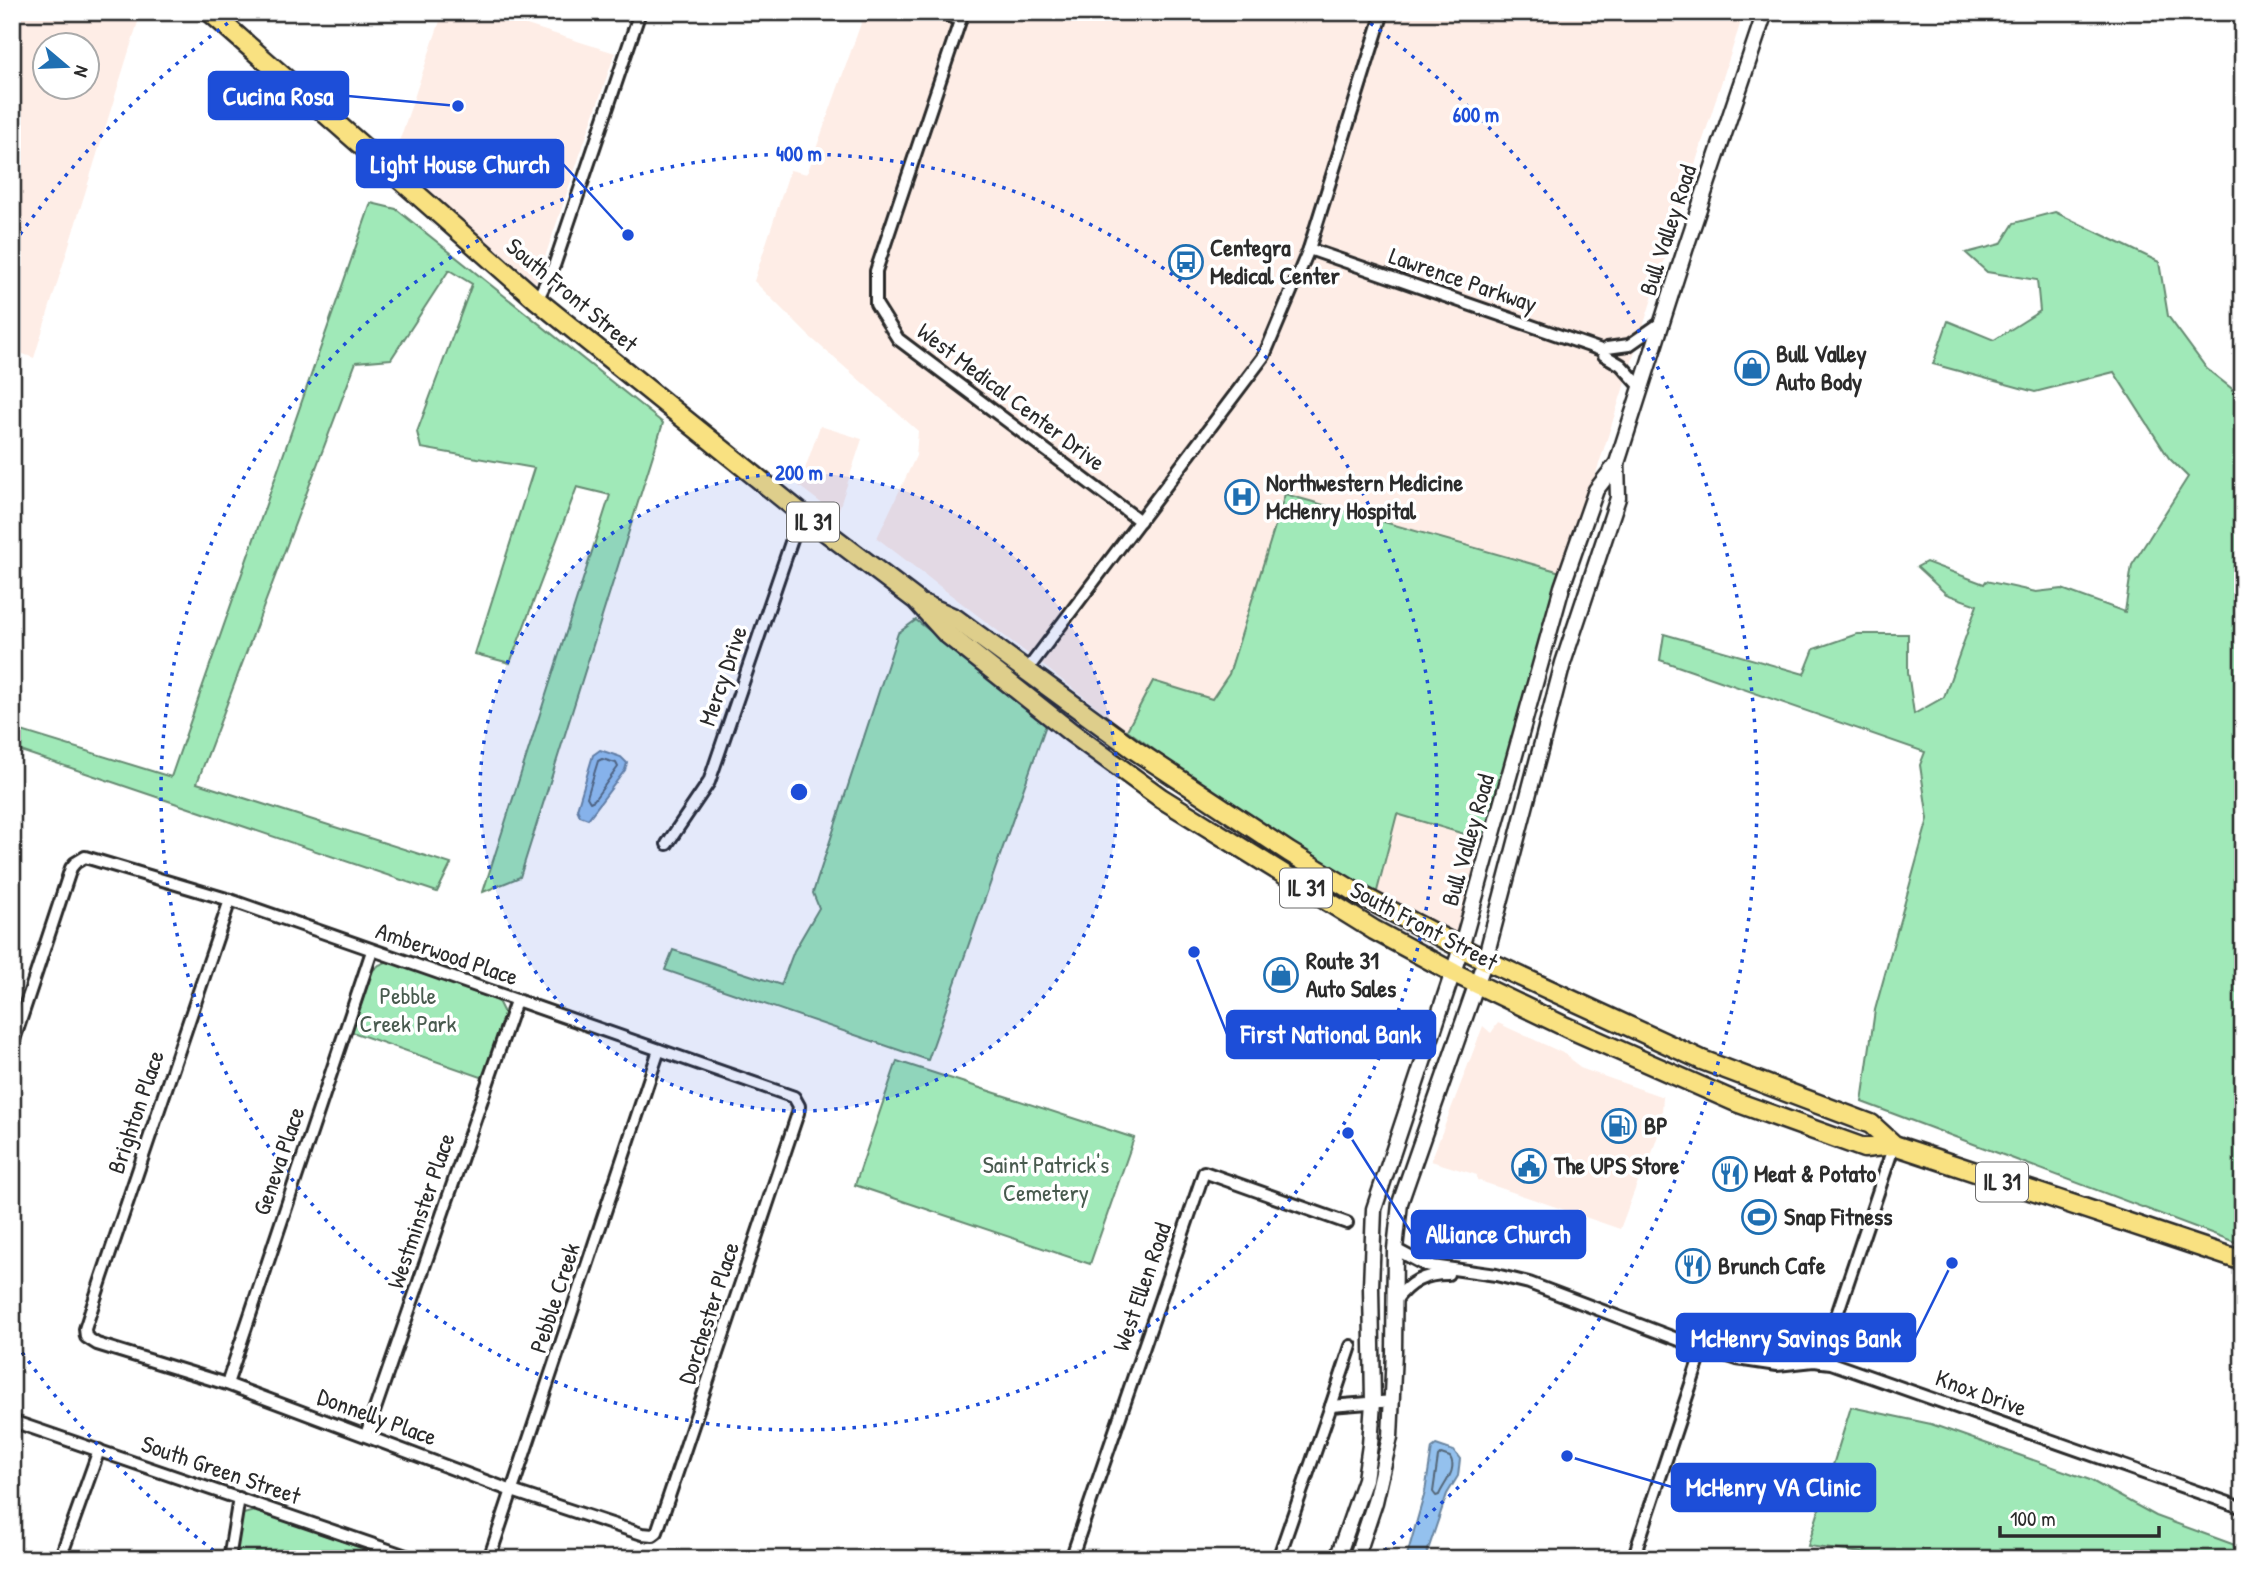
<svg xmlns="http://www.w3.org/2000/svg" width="2255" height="1571" font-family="'Patrick Hand',sans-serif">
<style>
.built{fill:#feede6;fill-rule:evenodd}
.green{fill:#a0e9b8;stroke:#668a72;stroke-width:2}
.water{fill:#94c1ee;stroke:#6a85a0;stroke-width:2}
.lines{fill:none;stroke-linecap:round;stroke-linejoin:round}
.shore{stroke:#556779;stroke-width:2}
.minor-casing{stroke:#2b2b2b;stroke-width:16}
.tertiary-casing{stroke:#2b2b2b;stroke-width:19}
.primary-casing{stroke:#2b2b2b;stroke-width:23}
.minor{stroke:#fff;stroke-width:10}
.tertiary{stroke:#fff;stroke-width:14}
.primary{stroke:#f9e181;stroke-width:18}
.ring{fill:none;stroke:#1d4ed8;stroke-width:3.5;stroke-dasharray:3.5 7}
.labels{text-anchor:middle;stroke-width:7;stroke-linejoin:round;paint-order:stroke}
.shield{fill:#fff;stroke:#6b6b6b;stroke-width:2}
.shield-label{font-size:23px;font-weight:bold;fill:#2b2b2b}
.street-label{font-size:24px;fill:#2b2b2b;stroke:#fff}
.poi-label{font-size:24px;font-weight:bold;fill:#2b2b2b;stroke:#fff;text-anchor:start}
.park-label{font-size:24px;fill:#485a4e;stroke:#fff}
.centre{fill:#1d4ed8;stroke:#fff;stroke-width:3.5}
.ring-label{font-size:21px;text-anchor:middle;font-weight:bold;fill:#1d4ed8;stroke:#fff;stroke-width:7;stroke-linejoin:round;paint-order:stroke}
.leader{fill:none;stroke:#1d4ed8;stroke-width:2.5}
.callout-dot{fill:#1d4ed8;stroke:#fff;stroke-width:2.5}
.callout{fill:#1d4ed8;stroke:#1d4ed8;stroke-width:2.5}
.callout-label{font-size:26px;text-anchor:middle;font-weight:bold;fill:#fff}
</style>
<rect width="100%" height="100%" fill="#fff"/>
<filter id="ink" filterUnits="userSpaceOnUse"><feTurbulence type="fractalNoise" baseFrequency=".0143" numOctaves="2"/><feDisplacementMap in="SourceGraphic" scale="14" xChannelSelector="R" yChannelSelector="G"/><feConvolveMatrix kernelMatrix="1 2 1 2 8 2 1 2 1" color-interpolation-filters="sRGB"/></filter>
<g filter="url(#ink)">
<g class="built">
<path d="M12 12H141L34 358 12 350ZM46 46H88V88H46Z"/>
<path d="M443 12H486L615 53 536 283 393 160Z"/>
<path d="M865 12H1744L1564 573 1458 947 1311 864 1127 730 877 538 916 456 918 431 809 336 754 281 790 170 807 174Z"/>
<path d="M820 426 862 439 837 515 799 486Z"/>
<path d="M1498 1023 1567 1055 1580 1068 1663 1097 1661 1126 1650 1159 1645 1163 1620 1229 1477 1180V1175L1431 1161 1483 1026 1491 1033Z"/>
</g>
<g class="green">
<path d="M371 203 396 209 663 423 520 877 483 892 610 495 577 487 510 663 475 654 534 468 421 448 417 432 472 284 449 270 391 359 356 362 197 783 451 864 437 892 12 748V728L171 777Z"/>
<path d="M2055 212 2159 262 2168 316 2207 369 2240 395 2243 391V1245L1862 1102 1875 1010 1928 819 1920 765 1925 752 1660 660 1664 634 1804 674 1814 649 1857 634H1908V672L1914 714 1944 697 1977 605 1946 594 1917 567 1926 562 1984 584 1986 581 2036 592 2062 589 2125 612 2132 565 2188 477 2169 458 2114 372 2035 392 1933 364 1948 321 1994 340 2040 311 2037 280 1987 272 1966 253 2001 244 2014 223Z"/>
<path d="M1285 494 1564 573 1491 842 1397 814 1375 899 1311 864 1127 730 1153 681 1212 699 1229 674Z"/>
<path d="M916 620 1047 722 928 1060 665 970 673 950 781 985 794 951 819 908 813 893 898 633Z"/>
<path d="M386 962H393L498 1001 504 1013 503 1018 484 1078 352 1032 372 971 379 965Z"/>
<path d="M897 1061 1134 1138 1090 1264 855 1185Z"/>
<path d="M1851 1407 1931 1424 2090 1480 2156 1516 2243 1548V1559H1908L1808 1546Z"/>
<path d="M258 1510 391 1559H229L236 1516Z"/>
</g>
<g class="water">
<path d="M600 750 621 757 627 763 625 770 588 819 580 816 577 809 593 755Z"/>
<path d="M1436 1445 1454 1451 1460 1459 1458 1476 1447 1494 1425 1559H1406L1425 1492 1432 1448Z"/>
</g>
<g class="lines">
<g class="shore">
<path d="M602 759 616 763 618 767 594 800 590 802 587 797 598 761Z"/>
<path d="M1441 1454 1450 1457C1458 1470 1444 1483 1439 1495L1436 1496 1433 1492 1438 1457Z"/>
</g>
<g class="minor-casing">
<g id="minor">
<path d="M937 12 960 20"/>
<path d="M963 12 876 271V304L898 339 1140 521"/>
<path d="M1309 249 1604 351V355L1621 365 1641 387"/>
<path d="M537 300 554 266 640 12"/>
<path d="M1604 351 1607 348 1629 345 1662 322"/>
<path d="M1027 670 1264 356 1309 249 1383 12"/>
<path d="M667 844 709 782 801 513"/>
<path d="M12 1046 71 868 75 863 85 857 230 900 794 1097 799 1106 798 1113 657 1532 653 1535 642 1534 512 1491 227 1384 97 1344 86 1337 85 1329 102 1277 230 900"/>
<path d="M1395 1249 1425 1265 1496 1275 1529 1283 1682 1341 1737 1359 1777 1365 1814 1361 1831 1363 2243 1508"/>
<path d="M1395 1301C1409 1282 1424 1274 1448 1274"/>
<path d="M1821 1362 1894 1145"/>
<path d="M227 1384 372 951"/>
<path d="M1331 1406 1351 1346"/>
<path d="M12 1421 415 1559"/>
<path d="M366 1435 516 1001"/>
<path d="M2242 1537 2243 1534"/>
<path d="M60 1559 99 1450"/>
<path d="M229 1559 239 1498"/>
<path d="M489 1559 659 1050"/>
<path d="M1071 1559 1204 1172 1347 1223"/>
<path d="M1278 1559 1331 1406 1393 1401"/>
<path d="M1633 1559 1703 1348"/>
</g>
</g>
<g class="tertiary-casing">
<g id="tertiary">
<path d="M1337 1559 1365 1479 1370 1445 1373 1402 1371 1287 1374 1209 1461 948 1562 587 1596 490 1617 463 1685 250 1765 12"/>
<path d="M1356 1559 1375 1502 1390 1437 1394 1352 1395 1249 1400 1203 1485 960 1563 663 1618 498 1617 463"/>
</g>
</g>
<g class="primary-casing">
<g id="primary">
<path d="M210 12 537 300 801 513 916 600 946 633 1072 733 1161 798 1374 930 1454 973 1566 1027 1736 1102 1864 1148 1894 1145"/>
<path d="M925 605 956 619 1135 750 1289 852 1360 895 1485 960 1702 1060 1871 1124 1894 1145 2243 1261"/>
</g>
</g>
<use href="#minor" class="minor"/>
<use href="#tertiary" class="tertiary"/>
<use href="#primary" class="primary"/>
</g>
</g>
<circle cx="799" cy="792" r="319" fill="#1d4ed8" fill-opacity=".12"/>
<g class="ring">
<circle cx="799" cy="792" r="319"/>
<circle cx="799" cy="792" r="638"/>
<path d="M222 1557A958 958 0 0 1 14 1341M14 243A958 958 0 0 1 236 17M1362 17A958 958 0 0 1 1376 1557"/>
</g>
<defs>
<g id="bus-ring" transform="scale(1.75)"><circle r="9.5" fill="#fff" stroke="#1f6fb2" stroke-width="1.5"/><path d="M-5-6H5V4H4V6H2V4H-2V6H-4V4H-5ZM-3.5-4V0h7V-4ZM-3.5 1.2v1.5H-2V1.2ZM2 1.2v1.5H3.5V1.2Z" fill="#1f6fb2"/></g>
<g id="shop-ring" transform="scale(1.75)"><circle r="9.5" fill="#fff" stroke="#1f6fb2" stroke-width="1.5"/><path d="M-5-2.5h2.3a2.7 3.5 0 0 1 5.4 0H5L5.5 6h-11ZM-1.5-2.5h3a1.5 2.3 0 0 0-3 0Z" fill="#1f6fb2"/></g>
<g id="hospital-ring" transform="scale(1.75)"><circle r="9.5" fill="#fff" stroke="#1f6fb2" stroke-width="1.5"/><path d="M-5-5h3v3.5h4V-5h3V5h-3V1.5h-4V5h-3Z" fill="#1f6fb2"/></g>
<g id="fuel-ring" transform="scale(1.75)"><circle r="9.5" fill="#fff" stroke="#1f6fb2" stroke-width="1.5"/><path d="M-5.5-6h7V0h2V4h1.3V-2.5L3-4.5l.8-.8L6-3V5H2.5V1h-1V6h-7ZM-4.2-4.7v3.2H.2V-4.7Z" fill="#1f6fb2"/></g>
<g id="civic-ring" transform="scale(1.75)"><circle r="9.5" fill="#fff" stroke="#1f6fb2" stroke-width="1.5"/><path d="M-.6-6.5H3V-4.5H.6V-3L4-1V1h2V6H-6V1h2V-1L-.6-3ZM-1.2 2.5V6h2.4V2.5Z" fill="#1f6fb2"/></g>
<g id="restaurant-ring" transform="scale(1.75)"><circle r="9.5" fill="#fff" stroke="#1f6fb2" stroke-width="1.5"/><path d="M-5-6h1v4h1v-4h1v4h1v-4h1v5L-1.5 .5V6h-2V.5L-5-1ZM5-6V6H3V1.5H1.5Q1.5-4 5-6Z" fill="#1f6fb2"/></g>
<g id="stadium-ring" transform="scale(1.75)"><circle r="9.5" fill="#fff" stroke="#1f6fb2" stroke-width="1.5"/><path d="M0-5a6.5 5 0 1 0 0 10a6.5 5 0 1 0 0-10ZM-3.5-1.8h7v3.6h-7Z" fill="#1f6fb2"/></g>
</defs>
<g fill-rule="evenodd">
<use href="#bus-ring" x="1186" y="262"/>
<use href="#shop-ring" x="1752" y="368"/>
<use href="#hospital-ring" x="1242" y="497"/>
<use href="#shop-ring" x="1281" y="975"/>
<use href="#fuel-ring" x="1619" y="1126"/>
<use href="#civic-ring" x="1529" y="1166"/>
<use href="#restaurant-ring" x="1730" y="1174"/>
<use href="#stadium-ring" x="1759" y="1217"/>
<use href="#restaurant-ring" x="1693" y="1266"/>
</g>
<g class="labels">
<g class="shield">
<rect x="787" y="502.5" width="52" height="39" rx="5"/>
<rect x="1280" y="868.5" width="52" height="39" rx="5"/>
<rect x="1976" y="1162.5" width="52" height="39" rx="5"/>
</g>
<g class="shield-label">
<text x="813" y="530">IL 31</text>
<text x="1306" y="896">IL 31</text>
<text x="2002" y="1190">IL 31</text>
</g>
<g class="street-label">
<text transform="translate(1668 230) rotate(-72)" y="8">Bull Valley Road</text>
<text transform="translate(1463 280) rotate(19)" y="8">Lawrence Parkway</text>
<text transform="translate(572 295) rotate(40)" y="8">South Front Street</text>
<text transform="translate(1011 397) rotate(37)" y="8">West Medical Center Drive</text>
<text transform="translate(723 676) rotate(-71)" y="8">Mercy Drive</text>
<text transform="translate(1468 840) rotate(-74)" y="8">Bull Valley Road</text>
<text transform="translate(1424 926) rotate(28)" y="8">South Front Street</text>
<text transform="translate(447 954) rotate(19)" y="8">Amberwood Place</text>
<text transform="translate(136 1112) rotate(-71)" y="8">Brighton Place</text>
<text transform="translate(279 1161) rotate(-71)" y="8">Geneva Place</text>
<text transform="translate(421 1211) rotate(-71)" y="8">Westminster Place</text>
<text transform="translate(1142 1287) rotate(-71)" y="8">West Ellen Road</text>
<text transform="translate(555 1298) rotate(-72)" y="8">Pebble Creek</text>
<text transform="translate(709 1313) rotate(-72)" y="8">Dorchester Place</text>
<text transform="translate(1981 1393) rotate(20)" y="8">Knox Drive</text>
<text transform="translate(377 1417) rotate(20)" y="8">Donnelly Place</text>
<text transform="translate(221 1470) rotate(19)" y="8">South Green Street</text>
</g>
<g class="poi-label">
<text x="1210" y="256">Centegra<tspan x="1210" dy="28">Medical Center</tspan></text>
<text x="1776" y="362">Bull Valley<tspan x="1776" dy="28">Auto Body</tspan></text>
<text x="1266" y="491">Northwestern Medicine<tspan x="1266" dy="28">McHenry Hospital</tspan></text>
<text x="1306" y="969">Route 31<tspan x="1306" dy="28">Auto Sales</tspan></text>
<text x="1644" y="1134">BP</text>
<text x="1554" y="1174">The UPS Store</text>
<text x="1754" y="1182">Meat &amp; Potato</text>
<text x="1784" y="1225">Snap Fitness</text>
<text x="1718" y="1274">Brunch Cafe</text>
</g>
<g class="park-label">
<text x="408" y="1004">Pebble<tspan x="408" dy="28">Creek Park</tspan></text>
<text x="1046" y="1173">Saint Patrick's<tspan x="1046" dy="28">Cemetery</tspan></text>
</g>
</g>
<circle cx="799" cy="792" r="10" class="centre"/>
<g class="ring-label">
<text x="1476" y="122">600 m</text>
<text x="799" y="161">400 m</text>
<text x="799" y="480">200 m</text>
</g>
<path class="leader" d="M458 106L348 96M628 235L563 164M1194 952L1227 1034M1348 1133L1412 1234M1952 1263L1915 1338M1567 1456L1672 1487"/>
<g class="callout-dot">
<circle cx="458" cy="106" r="7"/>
<circle cx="628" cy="235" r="7"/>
<circle cx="1194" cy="952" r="7"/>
<circle cx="1348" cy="1133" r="7"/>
<circle cx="1952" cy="1263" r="7"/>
<circle cx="1567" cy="1456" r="7"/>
</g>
<g class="callout">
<rect x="209" y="72" width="139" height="47" rx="7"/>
<rect x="357" y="140" width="206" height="47" rx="7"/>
<rect x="1227" y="1011" width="208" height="47" rx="7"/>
<rect x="1412" y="1211" width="173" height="47" rx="7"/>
<rect x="1677" y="1314" width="238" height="47" rx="7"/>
<rect x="1672" y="1464" width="203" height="47" rx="7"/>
</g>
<g class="callout-label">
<text x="278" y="105">Cucina Rosa</text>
<text x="460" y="173">Light House Church</text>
<text x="1331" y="1043">First National Bank</text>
<text x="1498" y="1243">Alliance Church</text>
<text x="1796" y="1347">McHenry Savings Bank</text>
<text x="1773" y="1496">McHenry VA Clinic</text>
</g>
<rect width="2255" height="1571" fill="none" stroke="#fff" stroke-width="42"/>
<rect x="21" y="21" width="2213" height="1529" fill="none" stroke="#2b2b2b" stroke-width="2.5" filter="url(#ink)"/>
<g transform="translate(66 66) rotate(109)"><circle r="33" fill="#ffffff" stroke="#aaaaaa" stroke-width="2"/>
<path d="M0-5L12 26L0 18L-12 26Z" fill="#1f6fb2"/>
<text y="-10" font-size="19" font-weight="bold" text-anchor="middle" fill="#2b2b2b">N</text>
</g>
<path d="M2000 1526v10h159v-10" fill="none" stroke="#2b2b2b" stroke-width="3.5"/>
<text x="2010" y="1526" font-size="21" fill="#2b2b2b" stroke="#ffffff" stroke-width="5" paint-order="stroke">100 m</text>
</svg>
